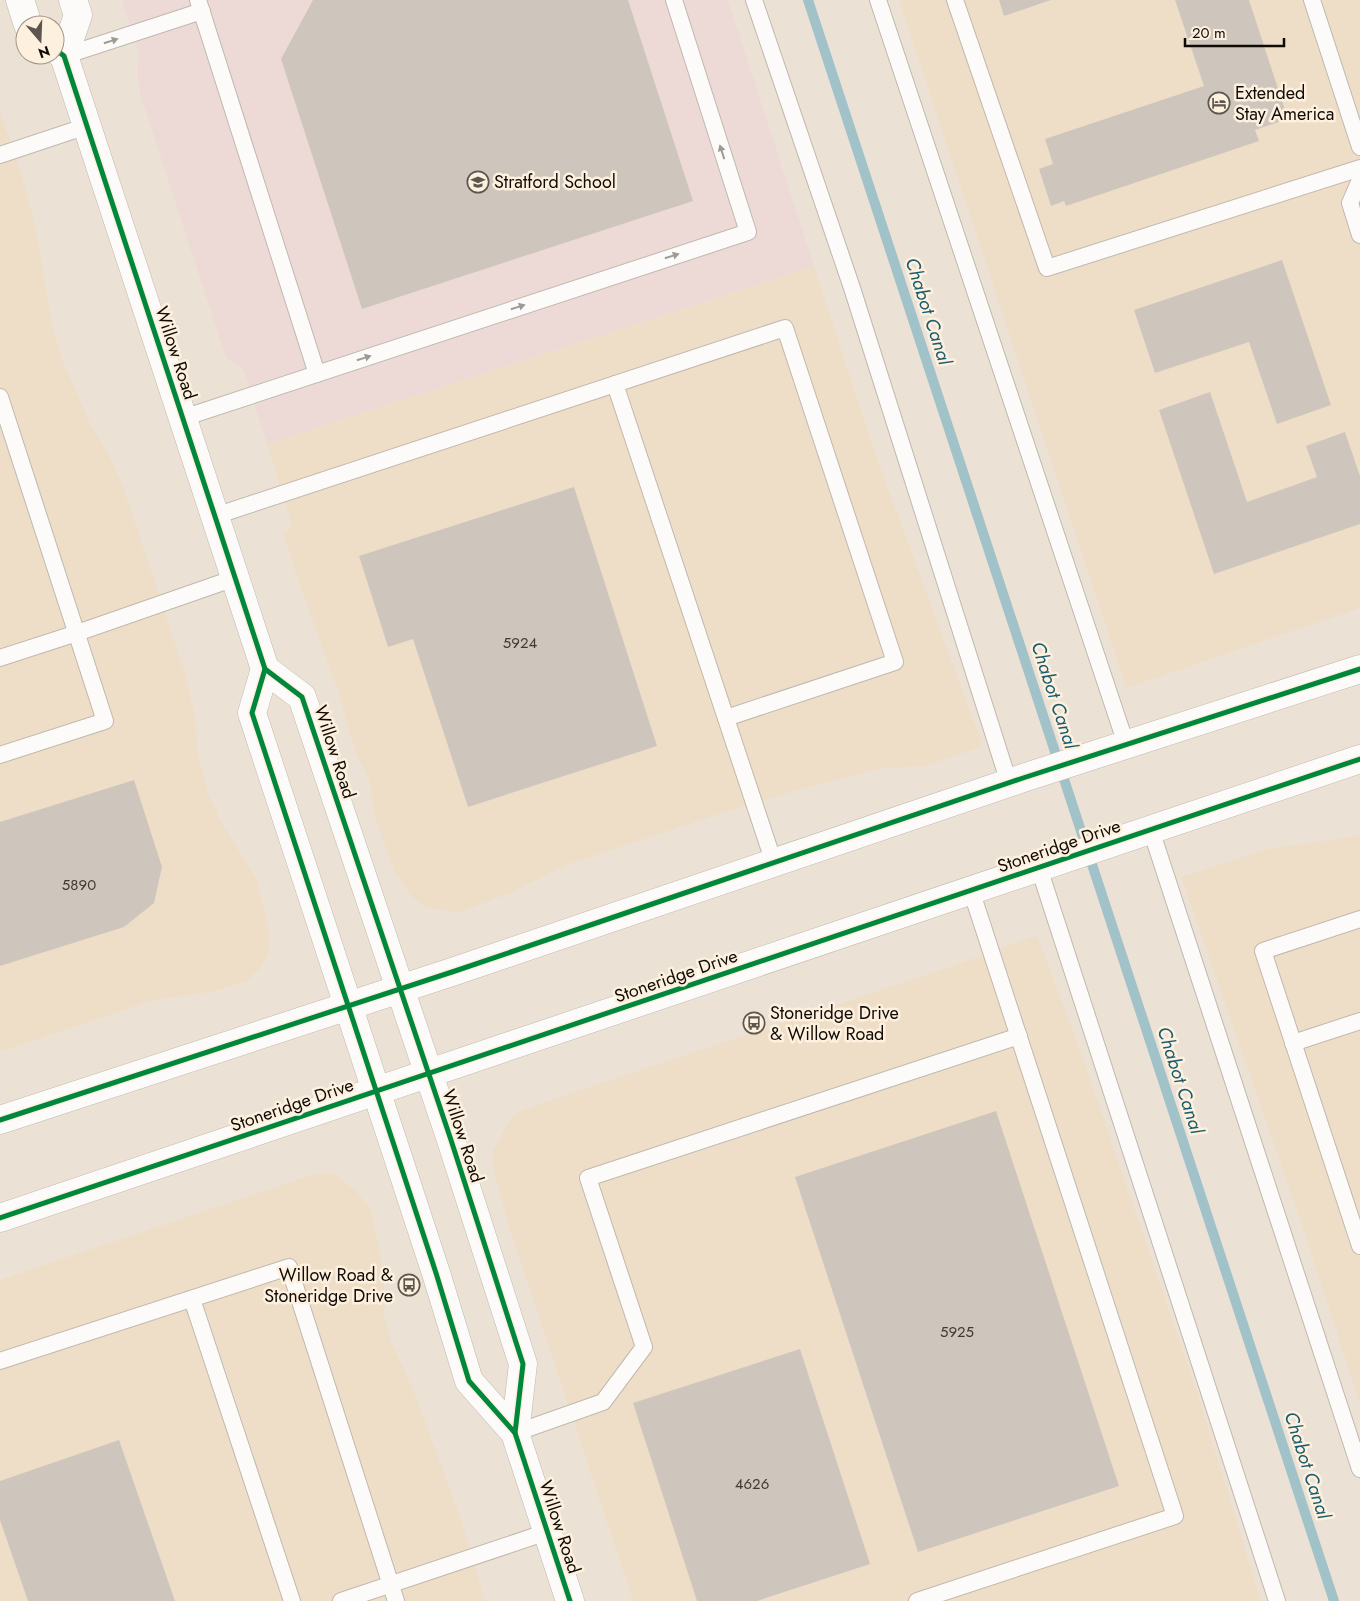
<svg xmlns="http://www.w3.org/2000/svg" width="1360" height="1601" font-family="Jost,sans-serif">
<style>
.built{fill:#eedec8}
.industrial{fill:#eddad7}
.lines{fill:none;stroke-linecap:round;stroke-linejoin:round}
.stream{stroke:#a1c2c9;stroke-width:10}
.building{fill:#cec6bd}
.service-casing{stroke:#c0b8ae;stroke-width:18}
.tertiary-casing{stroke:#c0b8ae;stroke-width:29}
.secondary-casing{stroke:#c0b8ae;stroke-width:29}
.service{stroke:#fcfbf9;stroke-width:16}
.tertiary{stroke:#fcfbf9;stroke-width:28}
.secondary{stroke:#fcfbf9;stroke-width:28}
.cycleway-casing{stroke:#fef0de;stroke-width:8}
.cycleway{stroke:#00873e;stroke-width:5}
.oneway{fill:#9e9b97}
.labels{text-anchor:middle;stroke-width:5;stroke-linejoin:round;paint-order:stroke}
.number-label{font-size:15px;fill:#403a33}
.poi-label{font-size:18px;fill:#110b05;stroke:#fef0de;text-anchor:start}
.street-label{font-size:18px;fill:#110b05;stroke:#fef0de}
.water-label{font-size:19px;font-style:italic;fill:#185c6d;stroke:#fef0de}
</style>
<rect width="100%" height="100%" fill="#ebe2d5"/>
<g class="built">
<path d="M899 0H1360V608L1126 688Z"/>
<path d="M0 111 26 188 36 230 51 321 63 362 91 426 108 453 123 486 186 676 195 717 198 755 208 792 221 822 256 878 270 932V949L262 966 247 981 211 992 154 1000 0 1052Z"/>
<path d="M814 266 875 453 983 746 926 766 878 769 784 794 713 816 567 865 512 892 458 913 424 907 411 896 395 872 375 818 369 779 356 754 337 688 297 577 283 534 292 525 267 444Z"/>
<path d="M1360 834V1404L1301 1222 1181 877 1267 849 1350 837Z"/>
<path d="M1037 935 1084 1061 1198 1395 1261 1601H633L508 1224 494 1171 493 1151 509 1121 520 1111 563 1096 935 972Z"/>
<path d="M314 1174H335L355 1190 371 1210 384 1272V1316L391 1341 414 1392 443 1470 466 1534 485 1601H0V1280Z"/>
</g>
<path class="industrial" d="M122 0H728L814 266 267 444 243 369 226 358 141 97 137 73 139 53Z"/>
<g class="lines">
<path class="stream" d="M808 0 1334 1601"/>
</g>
<g class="building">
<path d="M313 0H628L693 201 362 309 281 59Z"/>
<path d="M999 0H1051L1004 16Z"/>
<path d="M1175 0H1249L1288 119 1255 130 1259 141 1066 206 1064 201 1051 206 1039 169 1053 164 1045 139 1204 86Z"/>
<path d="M1282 260 1331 405 1277 424 1249 342 1155 373 1134 310Z"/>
<path d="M1210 392 1247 502 1317 477 1306 446 1345 432 1360 476V524L1214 574 1159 410Z"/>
<path d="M574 487 657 746 468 807 413 639 388 647 359 556Z"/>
<path d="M134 780 162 867 154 903 124 927 0 966V822Z"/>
<path d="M996 1111 1119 1486 918 1552 795 1177Z"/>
<path d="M800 1349 870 1564 757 1601H697L633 1403Z"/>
<path d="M119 1440 175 1601H28L0 1520V1481Z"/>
</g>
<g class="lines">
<g class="service-casing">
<g id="service">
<path d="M198 0 317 374"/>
<path d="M754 0 852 288 1009 783"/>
<path d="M878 0 1126 744"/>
<path d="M955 0 1047 268 1360 168"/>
<path d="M1312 0 1360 147"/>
<path d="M64 56 202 11"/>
<path d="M0 155 87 126"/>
<path d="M1360 180 1350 203 1360 235"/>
<path d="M615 384 774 863"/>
<path d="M0 397 105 721 0 755"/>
<path d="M183 418 748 232 674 0"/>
<path d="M215 516 785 328 895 662 726 718"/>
<path d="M0 658 77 633 235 578"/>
<path d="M1151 830 1360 1469"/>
<path d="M1039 868 1277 1601"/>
<path d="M1360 919 1263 951 1360 1246"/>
<path d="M1293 1043 1360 1021"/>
<path d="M192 1299 292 1601"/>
<path d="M0 1361 289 1267 396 1601"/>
<path d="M515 1433 603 1402 644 1347 588 1178 1019 1036"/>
<path d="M341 1601 547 1532"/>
<path d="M917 1601 1175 1516 971 890"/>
</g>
</g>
<g class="tertiary-casing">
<g id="tertiary">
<path d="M20 0 28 25"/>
<path d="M55 49 64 56 265 669 252 713 436 1273 469 1381 515 1433 570 1601"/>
<path d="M64 56 78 15 73 0"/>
<path d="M265 669 302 697 451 1140 523 1364 515 1433"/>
</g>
</g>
<g class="secondary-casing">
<g id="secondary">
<path d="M0 1120 455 971 1023 778 1360 669"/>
<path d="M0 1218 1360 759"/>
</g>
</g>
<use href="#service" class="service"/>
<use href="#tertiary" class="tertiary"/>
<use href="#secondary" class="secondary"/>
<g class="cycleway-casing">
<g id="cycleway">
<path d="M55 49 64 56 265 669 252 713 436 1273 469 1381 515 1433 570 1601"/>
<path d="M265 669 302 697 451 1140 523 1364 515 1433"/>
<path d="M0 1120 455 971 1023 778 1360 669"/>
<path d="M0 1218 1360 759"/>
</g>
</g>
<use href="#cycleway" class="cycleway"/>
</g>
<defs><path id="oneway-solid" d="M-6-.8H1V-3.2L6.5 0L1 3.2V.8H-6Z" transform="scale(1.25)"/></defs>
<g class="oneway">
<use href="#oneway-solid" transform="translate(111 41) rotate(-18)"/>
<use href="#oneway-solid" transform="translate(722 152) rotate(-108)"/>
<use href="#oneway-solid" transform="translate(672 256) rotate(-18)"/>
<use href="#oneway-solid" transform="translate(518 307) rotate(-18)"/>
<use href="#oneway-solid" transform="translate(364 358) rotate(-18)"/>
</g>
<defs>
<g id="hotel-ring" transform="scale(1.125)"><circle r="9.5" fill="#fef0de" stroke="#5d564e" stroke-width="1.5"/><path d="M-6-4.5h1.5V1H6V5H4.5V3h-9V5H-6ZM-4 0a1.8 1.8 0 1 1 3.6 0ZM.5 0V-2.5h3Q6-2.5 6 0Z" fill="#5d564e"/></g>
<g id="school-ring" transform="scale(1.125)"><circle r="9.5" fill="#fef0de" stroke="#5d564e" stroke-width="1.5"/><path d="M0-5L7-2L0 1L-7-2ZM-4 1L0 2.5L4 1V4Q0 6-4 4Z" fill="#5d564e"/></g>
<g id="bus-ring" transform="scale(1.125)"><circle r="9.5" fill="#fef0de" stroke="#5d564e" stroke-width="1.5"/><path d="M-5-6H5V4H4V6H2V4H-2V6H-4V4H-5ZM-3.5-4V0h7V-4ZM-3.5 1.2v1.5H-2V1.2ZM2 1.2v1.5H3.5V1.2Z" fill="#5d564e"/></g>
</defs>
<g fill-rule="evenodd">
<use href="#hotel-ring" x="1219" y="103"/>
<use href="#school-ring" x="478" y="182"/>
<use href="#bus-ring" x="754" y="1023"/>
<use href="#bus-ring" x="409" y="1285"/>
</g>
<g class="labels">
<g class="number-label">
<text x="520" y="648">5924</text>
<text x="79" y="890">5890</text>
<text x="957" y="1337">5925</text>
<text x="752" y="1489">4626</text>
</g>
<g class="poi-label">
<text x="1235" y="99">Extended<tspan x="1235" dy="21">Stay America</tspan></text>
<text x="494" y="188">Stratford School</text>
<text x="770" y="1019">Stoneridge Drive<tspan x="770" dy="21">&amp; Willow Road</tspan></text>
<text x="393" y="1281" text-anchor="end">Willow Road &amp;<tspan x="393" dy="21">Stoneridge Drive</tspan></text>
</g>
<g class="street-label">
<text transform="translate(176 353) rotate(72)" y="6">Willow Road</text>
<text transform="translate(335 752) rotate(72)" y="6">Willow Road</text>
<text transform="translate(1059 846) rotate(-19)" y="6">Stoneridge Drive</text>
<text transform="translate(676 976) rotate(-19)" y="6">Stoneridge Drive</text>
<text transform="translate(292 1105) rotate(-19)" y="6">Stoneridge Drive</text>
<text transform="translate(463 1136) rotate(72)" y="6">Willow Road</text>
<text transform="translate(560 1527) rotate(72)" y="6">Willow Road</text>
</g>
<g class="water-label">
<text transform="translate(929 311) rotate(72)" y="7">Chabot Canal</text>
<text transform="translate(1055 695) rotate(72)" y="7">Chabot Canal</text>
<text transform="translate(1181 1080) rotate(72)" y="7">Chabot Canal</text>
<text transform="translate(1308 1465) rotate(72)" y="7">Chabot Canal</text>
</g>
</g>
<g transform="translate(40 40) rotate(161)"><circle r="24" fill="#fef0de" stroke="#9f9487"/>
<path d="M0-4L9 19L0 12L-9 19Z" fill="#5d564e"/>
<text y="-8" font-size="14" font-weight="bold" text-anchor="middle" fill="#110b05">N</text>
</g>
<path d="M1185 38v8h99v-8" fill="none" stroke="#110b05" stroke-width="2.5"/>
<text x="1192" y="38" font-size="15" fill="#110b05" stroke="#fef0de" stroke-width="4" paint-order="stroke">20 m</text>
</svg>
